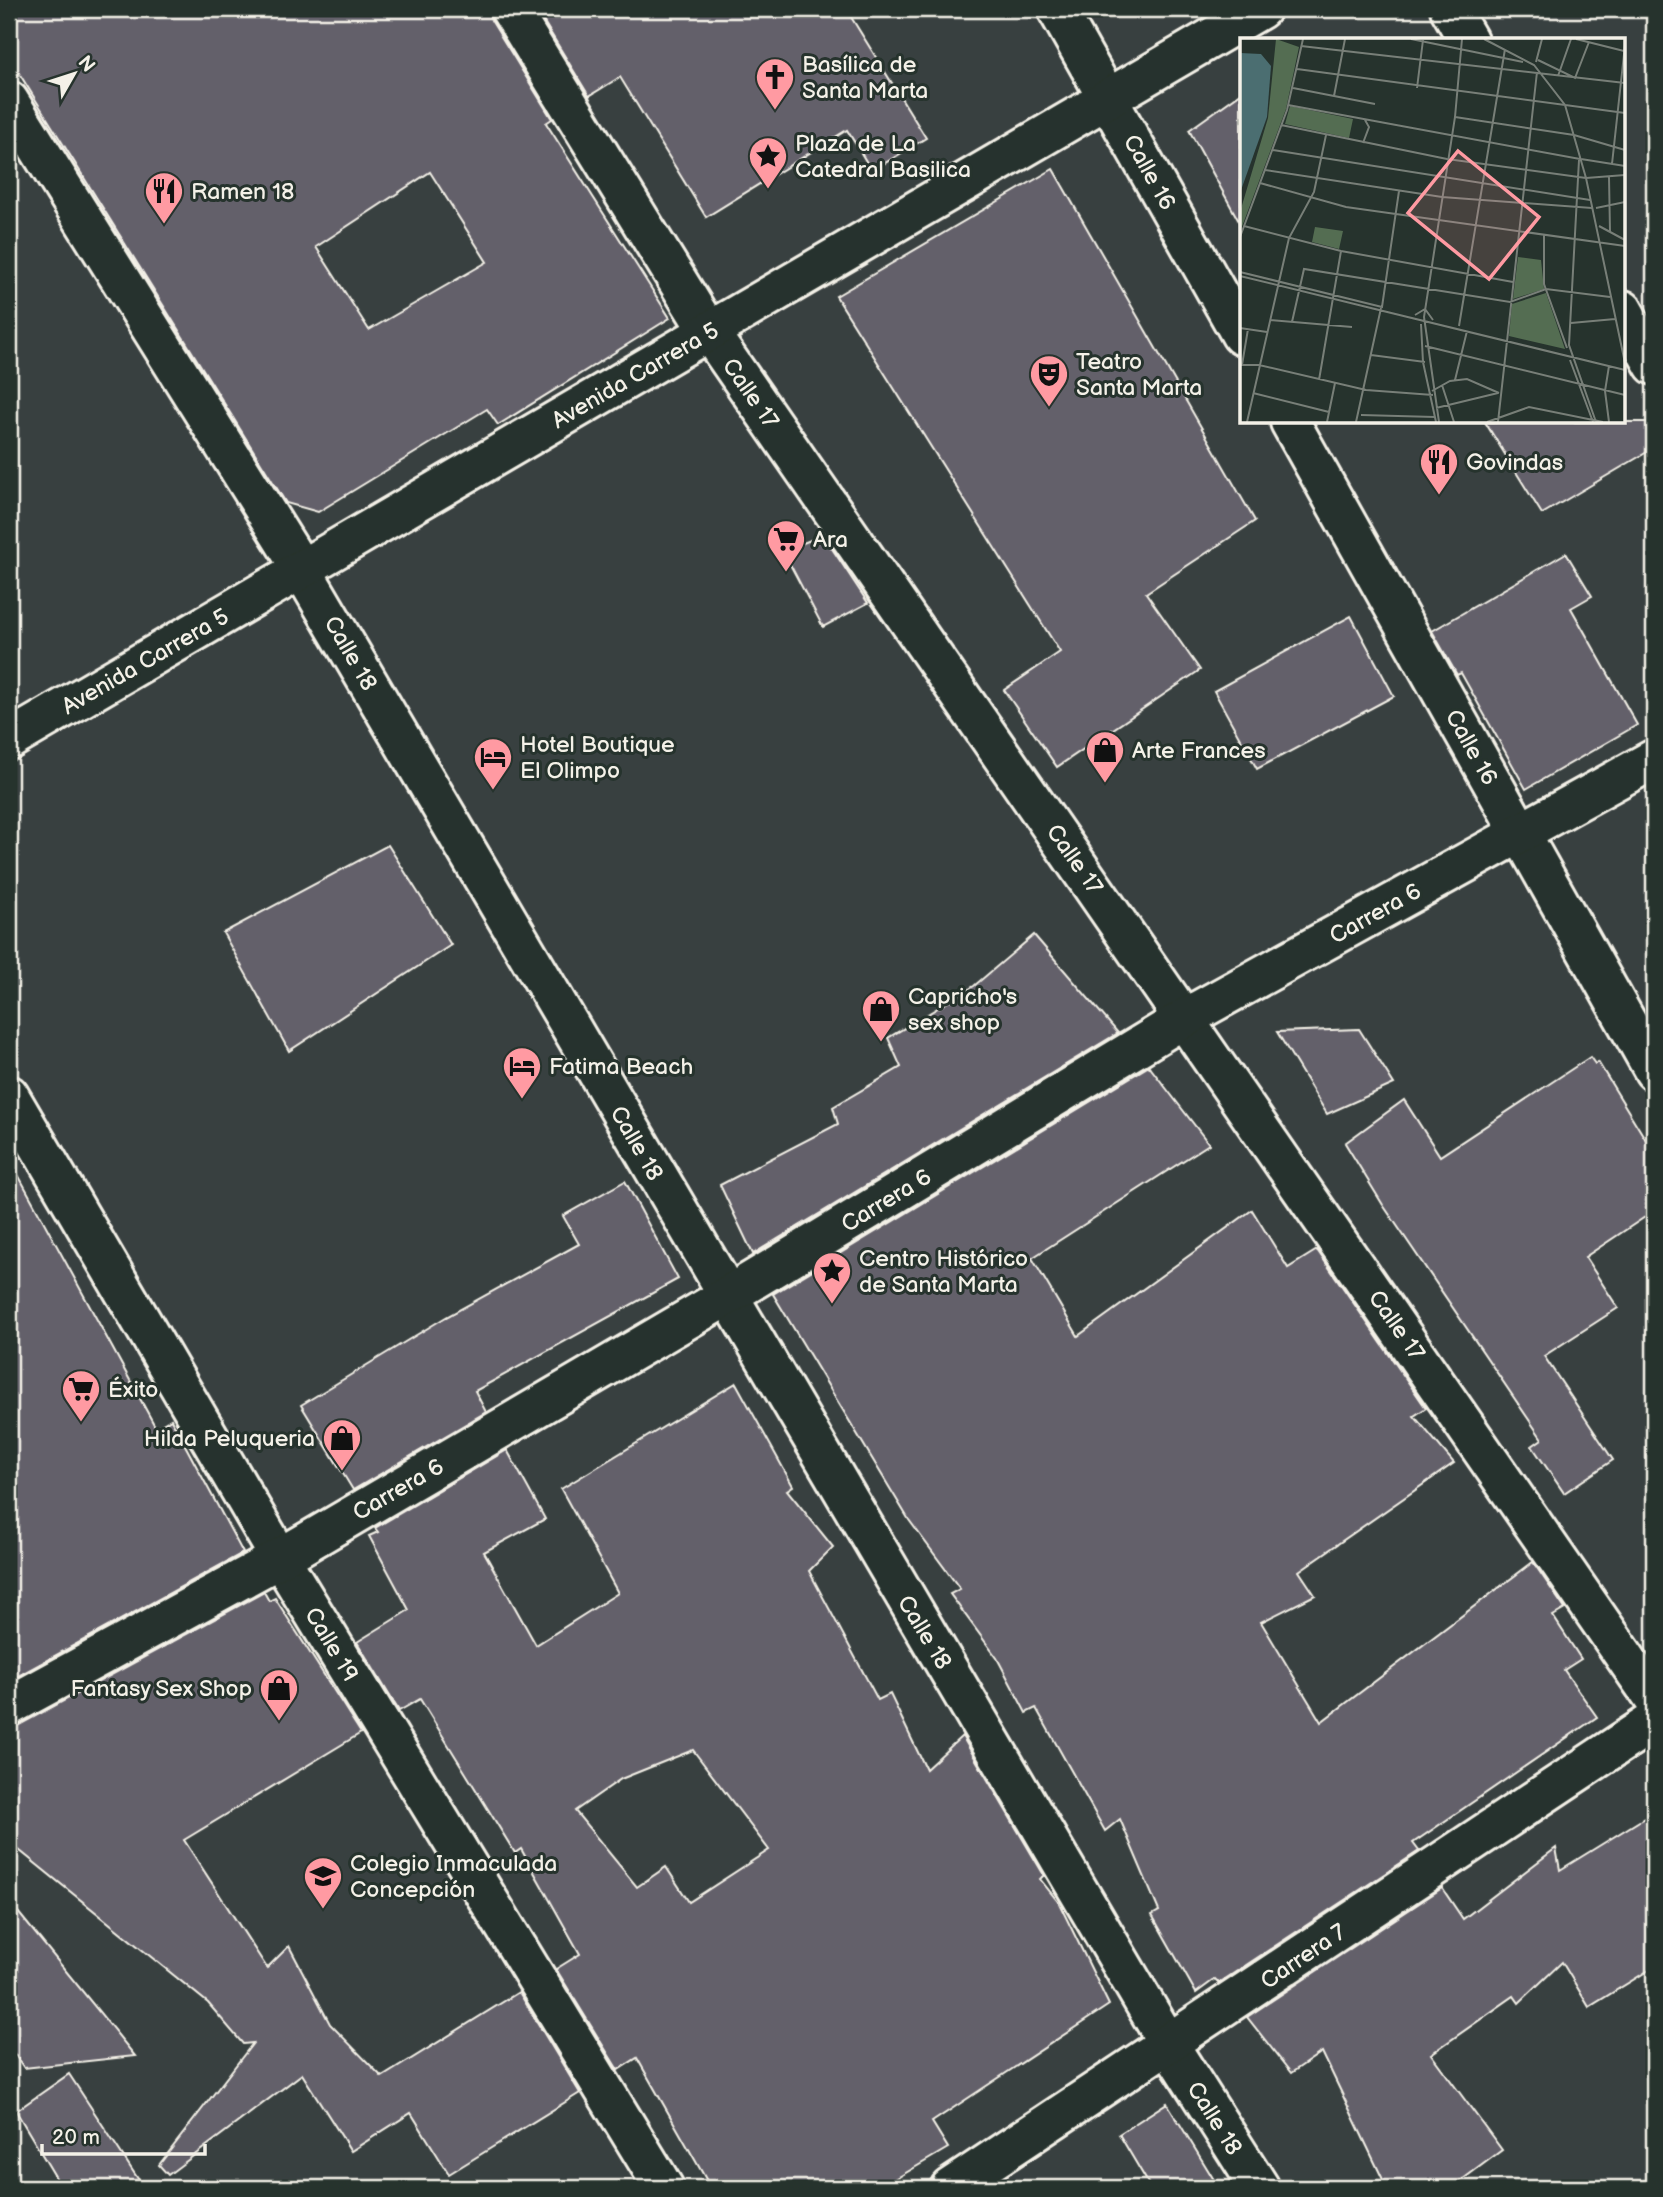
<svg xmlns="http://www.w3.org/2000/svg" width="1663" height="2197" font-family="'Balsamiq Sans',sans-serif">
<style>
.built{fill:#394040;fill-rule:evenodd}
.building{fill:#64606b;stroke:#f4f1e8;stroke-width:2;fill-rule:evenodd}
.lines{fill:none;stroke-linecap:round;stroke-linejoin:round}
.minor-casing{stroke:#f4f1e8;stroke-width:44}
.minor{stroke:#26332d;stroke-width:38}
.labels{text-anchor:middle;stroke-width:6;stroke-linejoin:round;paint-order:stroke}
.poi-label{font-size:23px;fill:#f4f1e8;stroke:#26332d;text-anchor:start}
.street-label{font-size:23px;fill:#f4f1e8;stroke:#26332d}
.inset-road{fill:none;stroke:#787f78;stroke-width:2}
.view{fill:#ff9aa2;fill-opacity:0.15;stroke:#ff9aa2;stroke-width:3.5}
.inset-edge{fill:none;stroke:#f4f1e8;stroke-width:3.5}
</style>
<rect width="100%" height="100%" fill="#26332d"/>
<filter id="ink" filterUnits="userSpaceOnUse"><feTurbulence type="fractalNoise" baseFrequency=".0143" numOctaves="2"/><feDisplacementMap in="SourceGraphic" scale="14" xChannelSelector="R" yChannelSelector="G"/><feConvolveMatrix kernelMatrix="1 2 1 2 8 2 1 2 1" color-interpolation-filters="sRGB"/></filter>
<g filter="url(#ink)">
<path class="built" d="M9 9H1654V2188H9ZM1241 40H1623V422H1241Z"/>
<g class="building">
<path d="M9 9H488L491 20 552 119 546 123 670 318 498 425 487 409 318 512 286 503 9 57ZM430 172 487 262 369 330 316 247Z"/>
<path d="M536 9H846L926 138 872 171 847 130 706 217 620 77 589 96Z"/>
<path d="M1241 93V225L1189 130Z"/>
<path d="M1053 169 1255 521 1146 593 1200 670 1057 767 1004 690 1060 652 836 296Z"/>
<path d="M1485 422H1654V448L1542 514Z"/>
<path d="M823 535 868 603 823 627 783 551Z"/>
<path d="M1566 553 1592 596 1571 608 1637 725 1526 789 1461 673 1457 675 1432 631Z"/>
<path d="M1351 616 1394 696 1257 769 1214 691Z"/>
<path d="M388 845 451 945 289 1051 223 933Z"/>
<path d="M1034 935 1118 1033 753 1254 720 1185 838 1124 833 1107 901 1067 888 1038 974 986Z"/>
<path d="M1359 1029 1394 1084 1327 1114 1277 1032Z"/>
<path d="M1590 1057 1595 1064 1598 1062 1654 1153V1211L1585 1257 1618 1308 1544 1356 1613 1460 1564 1493 1532 1446 1542 1439 1383 1205 1345 1143 1404 1100 1440 1156Z"/>
<path d="M1149 1066 1209 1144 1032 1258 1078 1336 1252 1210 1288 1268 1317 1250 1426 1408 1414 1416 1454 1463 1299 1571 1315 1595 1261 1622 1321 1722 1533 1562 1565 1609 1553 1616 1581 1659 1564 1670 1597 1717 1413 1843 1419 1851 1219 1983 1215 1979 1196 1993 1152 1915 1159 1911 1120 1819 1105 1831 1036 1708 1026 1713 997 1658 950 1594 960 1589 909 1520 773 1294Z"/>
<path d="M9 1158 156 1428 171 1419 243 1553 9 1681Z"/>
<path d="M625 1181 678 1279 475 1391 486 1412 353 1490 301 1405 446 1317 579 1244 563 1216Z"/>
<path d="M736 1383 793 1486 787 1490 833 1547 809 1571 878 1700 890 1694 926 1769 962 1736 1044 1875 1040 1879 1059 1903 1109 2005 932 2122 948 2148 880 2188H711L637 2058 618 2070 556 1969 580 1954 521 1849 515 1853 420 1699 399 1711 357 1642 409 1610 369 1536 378 1532 375 1528 507 1450 545 1519 484 1552 536 1645 618 1593 561 1489ZM693 1750 769 1850 689 1902 666 1867 637 1887 575 1811 621 1779Z"/>
<path d="M264 1592 269 1601 275 1598 361 1733 184 1840 267 1968 289 1946 330 2024 382 2077 519 1992 580 2093 449 2174 411 2113 351 2151 302 2074 168 2175 159 2165 253 2043 243 2044 208 2003 9 1842V1728L19 1725Z"/>
<path d="M1654 1812V1967L1589 2007 1562 1962 1519 2003 1514 1996 1431 2054 1502 2150 1451 2188H1387L1322 2052 1291 2073 1247 2017 1442 1888 1463 1919 1556 1848 1560 1870Z"/>
<path d="M9 1901 135 2056 24 2068 9 2046Z"/>
<path d="M69 2074 144 2188H62L16 2111Z"/>
<path d="M1167 2103 1219 2188H1151L1119 2134Z"/>
</g>
<g class="lines">
<g class="minor-casing">
<g id="minor">
<path d="M510 9 709 332 1654 1699"/>
<path d="M1057 9 1241 335"/>
<path d="M1450 9 1468 40"/>
<path d="M9 101 302 570 1169 2045 1260 2188"/>
<path d="M1623 310 1654 365"/>
<path d="M1290 422 1654 1071"/>
<path d="M9 740 1261 9"/>
<path d="M9 1095 280 1558 664 2188"/>
<path d="M9 1706 280 1558 727 1296 1185 1018 1654 759"/>
<path d="M950 2188 1654 1721"/>
</g>
</g>
<use href="#minor" class="minor"/>
</g>
</g>
<defs>
<g id="church-pin" transform="scale(2.0125)"><path d="M0 17L-7.5 6A9.5 9.5 0 1 1 7.5 6Z" fill="#ff9aa2" stroke="#26332d"/><path d="M-1.2-6h2.4v3.5h3.3v2.4h-3.3V6h-2.4V-.1h-3.3v-2.4h3.3Z" fill="#111"/></g>
<g id="sight-pin" transform="scale(2.0125)"><path d="M0 17L-7.5 6A9.5 9.5 0 1 1 7.5 6Z" fill="#ff9aa2" stroke="#26332d"/><path d="M0-6L1.8-2.2L6-1.7L2.9 1.2L3.7 5.4L0 3.3L-3.7 5.4L-2.9 1.2L-6-1.7L-1.8-2.2Z" fill="#111"/></g>
<g id="restaurant-pin" transform="scale(2.0125)"><path d="M0 17L-7.5 6A9.5 9.5 0 1 1 7.5 6Z" fill="#ff9aa2" stroke="#26332d"/><path d="M-5-6h1v4h1v-4h1v4h1v-4h1v5L-1.5 .5V6h-2V.5L-5-1ZM5-6V6H3V1.5H1.5Q1.5-4 5-6Z" fill="#111"/></g>
<g id="theatre-pin" transform="scale(2.0125)"><path d="M0 17L-7.5 6A9.5 9.5 0 1 1 7.5 6Z" fill="#ff9aa2" stroke="#26332d"/><path d="M-5-5.5Q0-4 5-5.5V0Q5 5 0 6Q-5 5-5 0ZM-3.3-2.5H-1v1.5H-3.3ZM1-2.5H3.3v1.5H1ZM-2.8 1Q0 5.5 2.8 1Z" fill="#111"/></g>
<g id="supermarket-pin" transform="scale(2.0125)"><path d="M0 17L-7.5 6A9.5 9.5 0 1 1 7.5 6Z" fill="#ff9aa2" stroke="#26332d"/><path d="M-6-5.5h2.5l.6 2H6L4.5 2H-2.5L-4.4-4H-6ZM-1.5 3.2a1.3 1.3 0 1 0 .1 0ZM3 3.2a1.3 1.3 0 1 0 .1 0Z" fill="#111"/></g>
<g id="shop-pin" transform="scale(2.0125)"><path d="M0 17L-7.5 6A9.5 9.5 0 1 1 7.5 6Z" fill="#ff9aa2" stroke="#26332d"/><path d="M-5-2.5h2.3a2.7 3.5 0 0 1 5.4 0H5L5.5 6h-11ZM-1.5-2.5h3a1.5 2.3 0 0 0-3 0Z" fill="#111"/></g>
<g id="hotel-pin" transform="scale(2.0125)"><path d="M0 17L-7.5 6A9.5 9.5 0 1 1 7.5 6Z" fill="#ff9aa2" stroke="#26332d"/><path d="M-6-4.5h1.5V1H6V5H4.5V3h-9V5H-6ZM-4 0a1.8 1.8 0 1 1 3.6 0ZM.5 0V-2.5h3Q6-2.5 6 0Z" fill="#111"/></g>
<g id="school-pin" transform="scale(2.0125)"><path d="M0 17L-7.5 6A9.5 9.5 0 1 1 7.5 6Z" fill="#ff9aa2" stroke="#26332d"/><path d="M0-5L7-2L0 1L-7-2ZM-4 1L0 2.5L4 1V4Q0 6-4 4Z" fill="#111"/></g>
</defs>
<g fill-rule="evenodd">
<use href="#church-pin" x="775" y="77"/>
<use href="#sight-pin" x="768" y="156"/>
<use href="#restaurant-pin" x="164" y="191"/>
<use href="#theatre-pin" x="1049" y="374"/>
<use href="#restaurant-pin" x="1439" y="462"/>
<use href="#supermarket-pin" x="786" y="539"/>
<use href="#shop-pin" x="1105" y="750"/>
<use href="#hotel-pin" x="493" y="757"/>
<use href="#shop-pin" x="881" y="1009"/>
<use href="#hotel-pin" x="522" y="1066"/>
<use href="#sight-pin" x="832" y="1271"/>
<use href="#supermarket-pin" x="81" y="1389"/>
<use href="#shop-pin" x="342" y="1438"/>
<use href="#shop-pin" x="279" y="1688"/>
<use href="#school-pin" x="323" y="1876"/>
</g>
<g class="labels">
<g class="poi-label">
<text x="802" y="72">Basílica de<tspan x="802" dy="26">Santa Marta</tspan></text>
<text x="795" y="151">Plaza de La<tspan x="795" dy="26">Catedral Basilica</tspan></text>
<text x="191" y="199">Ramen 18</text>
<text x="1076" y="369">Teatro<tspan x="1076" dy="26">Santa Marta</tspan></text>
<text x="1466" y="470">Govindas</text>
<text x="813" y="547">Ara</text>
<text x="520" y="752">Hotel Boutique<tspan x="520" dy="26">El Olimpo</tspan></text>
<text x="1132" y="758">Arte Frances</text>
<text x="908" y="1004">Capricho's<tspan x="908" dy="26">sex shop</tspan></text>
<text x="549" y="1074">Fatima Beach</text>
<text x="859" y="1266">Centro Histórico<tspan x="859" dy="26">de Santa Marta</tspan></text>
<text x="108" y="1397">Éxito</text>
<text x="315" y="1446" text-anchor="end">Hilda Peluqueria</text>
<text x="252" y="1696" text-anchor="end">Fantasy Sex Shop</text>
<text x="350" y="1871">Colegio Inmaculada<tspan x="350" dy="26">Concepción</tspan></text>
</g>
<g class="street-label">
<text transform="translate(1150 172) rotate(61)" y="8">Calle 16</text>
<text transform="translate(635 375) rotate(-30)" y="8">Avenida Carrera 5</text>
<text transform="translate(751 393) rotate(55)" y="8">Calle 17</text>
<text transform="translate(351 653) rotate(60)" y="8">Calle 18</text>
<text transform="translate(145 661) rotate(-30)" y="8">Avenida Carrera 5</text>
<text transform="translate(1472 747) rotate(61)" y="8">Calle 16</text>
<text transform="translate(1075 859) rotate(55)" y="8">Calle 17</text>
<text transform="translate(1375 913) rotate(-29)" y="8">Carrera 6</text>
<text transform="translate(637 1143) rotate(60)" y="8">Calle 18</text>
<text transform="translate(886 1200) rotate(-31)" y="8">Carrera 6</text>
<text transform="translate(1397 1325) rotate(55)" y="8">Calle 17</text>
<text transform="translate(398 1489) rotate(-30)" y="8">Carrera 6</text>
<text transform="translate(925 1632) rotate(59)" y="8">Calle 18</text>
<text transform="translate(332 1644) rotate(59)" y="8">Calle 19</text>
<text transform="translate(1303 1956) rotate(-34)" y="8">Carrera 7</text>
<text transform="translate(1215 2118) rotate(58)" y="8">Calle 18</text>
</g>
</g>
<g transform="translate(1240 38)">
<rect width="385" height="385" fill="#26332d"/>
<path d="M36 1 59 9 46 71 0 194V174L28 80ZM50 68 113 81 109 100 45 86ZM75 189 103 193 99 211 72 204ZM278 219 301 222 304 251 273 261ZM306 255 325 311 269 298 272 266Z" fill="#546d52"/>
<path d="M0 15 21 16 31 28 27 79 0 155Z" fill="#4b6e71"/>
<path class="inset-road" d="M171 1 283 24M244 1 294 27 325 67 346 140 385 325M336 1 384 13M61 8 385 45M298 22 335 40 349 4M296 24 302 1M57 31 385 75M318 38 331 1M53 50 135 66M177 50 183 2M94 58 105 1M48 67 340 121M215 79 334 97 385 112M41 87 207 121 346 140M123 105 129 89 125 82M33 112 350 162M341 121 385 128M339 122 329 307 356 384M372 126 385 7M25 132 202 159 352 170M369 139 370 194M346 140 385 137M20 145 106 169 385 208M356 170 385 164M4 188 101 213 273 244M359 188 385 202M304 196V246L327 310M0 199 47 72 63 1M0 234 142 269 159 153M0 238 139 272M139 272 385 332M175 277 185 271 193 282M30 282 112 289M52 284 64 231 270 264 306 251 370 259M331 285 375 281M181 286 183 324 196 384M219 288 265 11M0 290 27 294M185 308 385 357M131 317 185 324M330 322 353 384M0 327H19L126 352 193 357M2 327 8 291M79 342 101 213M215 342 227 293M202 347 214 384M192 353 210 343 227 341 259 355M13 355 89 374M196 370 258 355M121 377 195 379M7 384 49 200 74 154 86 97M87 384 95 345M116 384 141 270M199 384 184 279 215 79 222 1M247 384 289 369 363 384M258 384 297 34M369 384 365 353 369 328"/>
<path class="view" d="M218 113 299 179 249 241 168 175Z"/>
<rect width="385" height="385" class="inset-edge"/>
</g>
<rect width="1663" height="2197" fill="none" stroke="#26332d" stroke-width="35"/>
<rect x="18" y="18" width="1628" height="2162" fill="none" stroke="#f4f1e8" stroke-width="2.5" filter="url(#ink)"/>
<g transform="translate(74 74) rotate(51)" stroke="#26332d" stroke-width="5" paint-order="stroke">
<path d="M0-5L12 26L0 18L-12 26Z" fill="#f4f1e8"/>
<text y="-10" font-size="19" font-weight="bold" text-anchor="middle" fill="#f4f1e8">N</text>
</g>
<path d="M42 2144v10h163v-10" fill="none" stroke="#f4f1e8" stroke-width="3.5"/>
<text x="52" y="2144" font-size="21" fill="#f4f1e8" stroke="#26332d" stroke-width="5" paint-order="stroke">20 m</text>
</svg>
